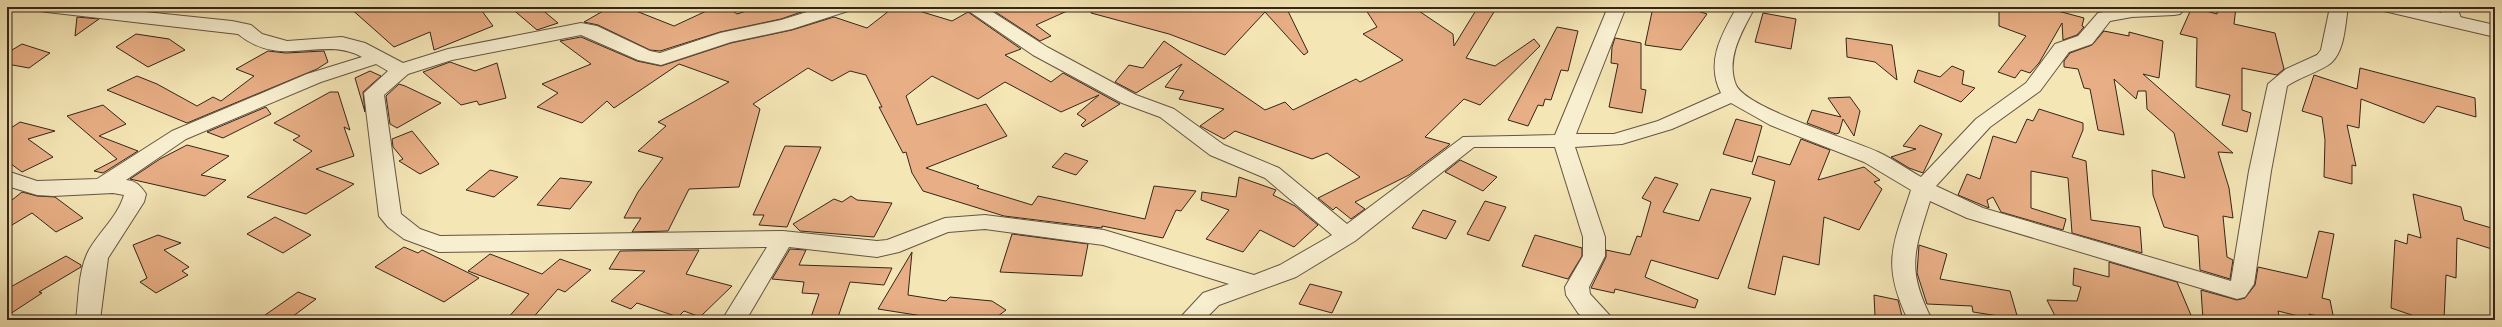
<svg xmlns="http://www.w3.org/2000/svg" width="2502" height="327" font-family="'Libre Caslon Text',serif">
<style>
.building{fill:#e8ae85;stroke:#34251b}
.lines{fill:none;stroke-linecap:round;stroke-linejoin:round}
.minor-casing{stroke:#645542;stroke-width:2}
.tertiary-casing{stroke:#645542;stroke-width:2}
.minor{fill:#f8efd0;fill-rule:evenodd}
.tertiary{fill:#f8efd0;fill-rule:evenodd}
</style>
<rect width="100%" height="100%" fill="#f5e6b6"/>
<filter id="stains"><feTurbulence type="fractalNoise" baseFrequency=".005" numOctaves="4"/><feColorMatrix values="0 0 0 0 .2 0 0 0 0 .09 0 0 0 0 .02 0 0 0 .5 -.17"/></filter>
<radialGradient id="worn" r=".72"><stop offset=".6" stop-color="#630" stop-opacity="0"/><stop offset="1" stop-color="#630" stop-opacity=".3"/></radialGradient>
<g class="building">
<path d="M349 7H479L493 26 434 50 430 32 394 47Z"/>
<path d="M510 7H539L558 23 537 30Z"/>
<path d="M610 7H626L674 26 715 7H727L737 14 758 7H802L810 9 781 19 720 32 660 51 650 50 598 25 584 22Z"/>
<path d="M894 7H906L952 21 968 12 1021 49 1005 55 1051 82 1063 73 1120 104 1083 127 1081 125 1086 120 1077 114 1099 95 1061 112 1005 82 978 99 932 76 906 96 917 125 986 104 1007 136 926 168 979 186 977 188 1032 205 1038 196 1145 219 1154 186 1196 191 1181 211 1176 210 1163 238 1102 226V228L1004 216 923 191 912 173 906 152 903 153 879 107H882L866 75 850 71 832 81 808 68 753 104 760 109 739 187 689 189 668 231 632 232 641 218H624L638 192 663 158 638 151 666 126 658 122 729 82 679 64 614 108 607 101 582 123 537 107 558 93 542 84 591 64 560 41 581 37 637 61 661 66 731 43 792 30 834 17 867 28Z"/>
<path d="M988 7H1076L1036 25 1051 36 1040 41Z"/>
<path d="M1092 7H1286L1308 52 1304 55 1265 12 1225 55 1169 34 1091 13Z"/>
<path d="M1364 7H1413L1453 34 1454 46 1478 7H1497L1466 58 1495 66 1534 39 1540 46 1480 105 1464 99 1425 137 1450 144 1448 146 1409 175 1355 202 1365 209 1351 219 1336 207 1333 210 1318 198 1360 177 1327 153 1312 159 1235 131 1224 139 1202 127 1200 126 1224 109 1179 99 1184 91 1165 87 1182 64 1136 93 1115 82 1129 65 1143 68 1164 41 1265 110 1285 102 1293 110 1356 79 1360 82 1403 60 1363 34 1377 27Z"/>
<path d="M1653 7H1685L1707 14 1681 50 1645 45Z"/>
<path d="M1999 7H2043L2084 18 2082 26 2084 27 2077 35 2063 40 2062 23 2039 63 2030 73 2021 70 2015 78 1998 72 2026 36 1999 26Z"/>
<path d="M2192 7 2217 14 2218 7H2236L2234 24 2275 33 2284 69 2277 75 2242 68V110L2251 113 2247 132 2222 125 2230 95 2196 87 2197 38 2180 34Z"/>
<path d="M1763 13 1796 19 1791 49 1755 42Z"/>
<path d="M77 17 99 19 75 36Z"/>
<path d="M1557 27 1578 31 1568 71 1561 70 1551 100 1545 99 1543 106 1538 105 1528 126 1508 120Z"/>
<path d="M2104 31 2129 36V32L2163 41 2159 78 2143 74 2233 153 2218 152 2229 188 2233 218 2223 216 2227 257 2233 260 2230 279 2200 270 2198 236 2164 227 2153 195 2152 170 2185 178 2174 133 2147 109 2146 91H2138L2136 99 2114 79 2124 135 2098 130 2090 89 2084 88 2078 69 2064 67V61L2070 53 2092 45Z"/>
<path d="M136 34 169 39 185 50 148 67 116 47Z"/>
<path d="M1615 38 1641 43V89L1646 90 1642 113 1609 107 1618 64 1611 63 1612 47Z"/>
<path d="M1846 38 1892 45 1897 80 1875 62 1847 57Z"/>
<path d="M22 44 50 53 29 68 7 64V53Z"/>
<path d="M268 51 286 53 324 51 328 62 317 69 187 123 107 90 137 76 157 84 197 106 213 97 221 101 254 76 236 69Z"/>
<path d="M450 62 475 71 497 63 506 98 479 105 477 101 461 105 423 72Z"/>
<path d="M1952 66 1964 71 1962 84 1975 88 1961 102 1914 82 1918 70 1940 77Z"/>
<path d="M2360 68 2475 98 2476 117 2437 106 2424 123 2361 99 2359 128 2347 125 2356 166 2352 165V184L2324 177 2325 140 2322 117 2302 111 2314 75 2357 89Z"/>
<path d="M370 71 381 76 363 92 365 112 355 78Z"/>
<path d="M399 84 405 86 441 103 397 128 390 124 386 96Z"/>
<path d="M330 92H338L350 130 344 127 354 156 316 169 354 184 306 214 247 197 312 151 293 140 300 136 274 123Z"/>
<path d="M1850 97 1860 111 1854 136 1843 119 1839 133 1836 134 1807 123 1812 110 1841 117 1828 98Z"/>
<path d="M103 105 126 124 99 136 138 151 103 173 94 171 117 159 67 116Z"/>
<path d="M266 107 271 114 223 138 207 132Z"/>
<path d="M2039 109 2083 123V130L2072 157 2086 161 2091 220 2140 227 2142 253 2072 233 2068 178 2031 171V208L2066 219 2063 230 2001 212 1993 197 1987 200 1989 208 1958 195 1967 174 1980 179 1993 136 2016 143 2027 119 2033 121Z"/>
<path d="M1736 119 1762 126 1752 162 1723 154Z"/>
<path d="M20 122 55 131 28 139 53 157 22 172 7 161V125L11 128Z"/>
<path d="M1920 125 1942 134 1923 173 1909 168 1891 157 1916 149 1903 146Z"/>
<path d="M412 131 439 164 420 174 399 161 403 159 393 147 392 139Z"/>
<path d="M1801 139 1830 150 1818 180 1864 167 1880 180 1874 182 1882 189 1859 230 1824 217 1819 265 1783 256 1775 295 1748 288 1775 181 1752 174 1758 156 1790 165Z"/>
<path d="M187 145 229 156 201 175 226 180 205 196 130 179 160 159Z"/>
<path d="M785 146 821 147 787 227 759 225 764 215H753Z"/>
<path d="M1065 153 1088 161 1076 175 1052 167Z"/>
<path d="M1460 160 1497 177 1483 191 1445 172Z"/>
<path d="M490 170 518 177 494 197 466 190Z"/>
<path d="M1239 177 1276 190 1273 195 1295 206 1318 225 1294 247 1260 230 1243 252 1206 239 1229 210 1201 200 1202 192 1236 197Z"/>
<path d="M1655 177 1678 184 1663 212 1699 221 1711 189 1751 198 1718 279 1651 260 1645 277 1698 300 1695 308 1615 289 1614 293 1591 288 1606 257V250L1630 255 1637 236 1641 237 1651 202 1642 198Z"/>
<path d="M560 178 592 182 570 209 537 205Z"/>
<path d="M22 192 37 196 55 197 83 218 56 232 32 213 7 228V204Z"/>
<path d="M2413 194 2461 207 2464 220 2495 229V250L2457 238 2456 278 2446 275 2444 320H2426L2391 308 2395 240 2407 244 2408 234 2421 238Z"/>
<path d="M851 196 857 200 892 203 874 237 800 231 793 224 834 199 842 202Z"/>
<path d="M1485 201 1506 207 1489 241 1467 234Z"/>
<path d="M1423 210 1456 221 1446 239 1412 228Z"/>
<path d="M275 217 311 235 283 253 247 234Z"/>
<path d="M2319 231 2334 234 2322 298 2330 300 2334 320 2309 314 2310 319 2278 311 2280 320H2203L2201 290 2237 300 2245 298 2255 285 2258 267 2307 278Z"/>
<path d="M1012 234 1088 244 1082 276 1000 272Z"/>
<path d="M158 235 181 243 164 250 189 267 182 271 188 275 156 293 140 282 147 278 133 245Z"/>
<path d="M1535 235 1582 248V256L1568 279 1522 266Z"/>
<path d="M1919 245 1947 254 1940 279 2010 291 2018 319 1973 312 1972 306 1927 304 1917 273Z"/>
<path d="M404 247 418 253 422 250 479 278 444 302 375 267Z"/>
<path d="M790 249 806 250 799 265 892 268 884 285 850 282 837 320H810L819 294 802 293 804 282 772 279Z"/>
<path d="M699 250 686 274 732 286 700 317 684 311 678 317 637 303 631 309 611 301 645 271 609 269 620 251Z"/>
<path d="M912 252 908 295 946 301 950 297 992 301 1006 310 993 320H948L878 309Z"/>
<path d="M490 254 542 274 560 259 591 270 565 292 558 289 531 320H506L529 294 468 271Z"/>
<path d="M66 256 81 265V267L39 292 42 293 7 316V289Z"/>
<path d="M2109 262 2177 282 2193 320H2057L2047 300 2077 301 2081 287 2073 285 2074 268 2109 277Z"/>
<path d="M1310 284 1342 292 1332 313 1299 304Z"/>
<path d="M298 292 316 299 288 320H258Z"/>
<path d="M1874 295 1898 300 1903 320 1875 316Z"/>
</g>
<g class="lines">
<g class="minor-casing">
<g id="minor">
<path d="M38 7H97L232 21 251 25 262 34 287 41 342 37 365 43 403 63 448 49 581 23 597 26 650 51 660 53 720 33 781 20 823 7H851L848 11 792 29 731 42 661 65 638 60 581 35 452 60 408 74 384 95 401 214 420 229 440 236 783 231 877 241 887 240 945 218 985 215 1104 230 1254 275 1280 265 1332 235 1265 178 1210 155 1160 117 1122 103 1033 55 963 7H985L1047 47 1136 95 1174 109 1224 145 1279 168 1347 224 1463 137 1555 135 1608 7H1626L1576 134H1614L1658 121 1721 93C1705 62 1722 34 1737 7H1755C1743 30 1725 58 1736 85 1747 109 1851 139 1878 152 1893 159 1907 169 1921 177L1976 119 2026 83 2055 44 2078 36 2098 13 2129 7H2186L2180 14 2174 15 2132 17 2110 21 2092 44 2069 52 2040 91 1990 127 1936 186 1983 208 2231 281 2249 171 2268 84 2286 69 2317 55 2321 50 2330 7H2348C2345 24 2345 51 2331 63 2321 71 2300 77 2287 86L2271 171 2254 284 2245 297 2237 299 1967 218 1930 201C1914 253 1906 268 1932 320H1908C1881 263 1893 246 1911 190L1864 162 1770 125 1731 103 1672 129 1622 144 1575 147 1605 237V256L1589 287 1590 294 1614 320H1586L1578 313 1566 295 1565 287 1583 256V237L1555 147H1474L1355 241 1296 277 1219 305 1204 320H1178L1203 293 1229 284 1103 245 985 229 948 232 899 252 877 257 789 247 746 320H722L767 247 439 252 404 239 388 227 379 216 364 93 388 71 376 64 321 82 186 139 126 180C136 181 140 185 146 194L144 202 108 258 100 320H76C79 297 78 270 89 250 100 231 118 216 124 195L113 193 53 196 37 195 7 186V171L37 181 97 179 172 131 307 74 362 57C322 35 282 70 238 34L47 12 41 11Z"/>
<path d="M2439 7H2457L2462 21 2459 25H2447Z"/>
</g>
</g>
<g class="tertiary-casing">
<path id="tertiary" d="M2382 7H2416L2495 25V37L2384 11Z"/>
</g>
<use href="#minor" class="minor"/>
<use href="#tertiary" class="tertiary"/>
</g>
<rect width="2502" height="327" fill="none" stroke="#f5e6b6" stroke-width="24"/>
<rect x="8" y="8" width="2486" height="311" fill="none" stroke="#34251b" stroke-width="2"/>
<rect x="12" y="12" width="2478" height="303" fill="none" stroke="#34251b"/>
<rect width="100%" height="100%" filter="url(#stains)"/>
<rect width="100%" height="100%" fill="url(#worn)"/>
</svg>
